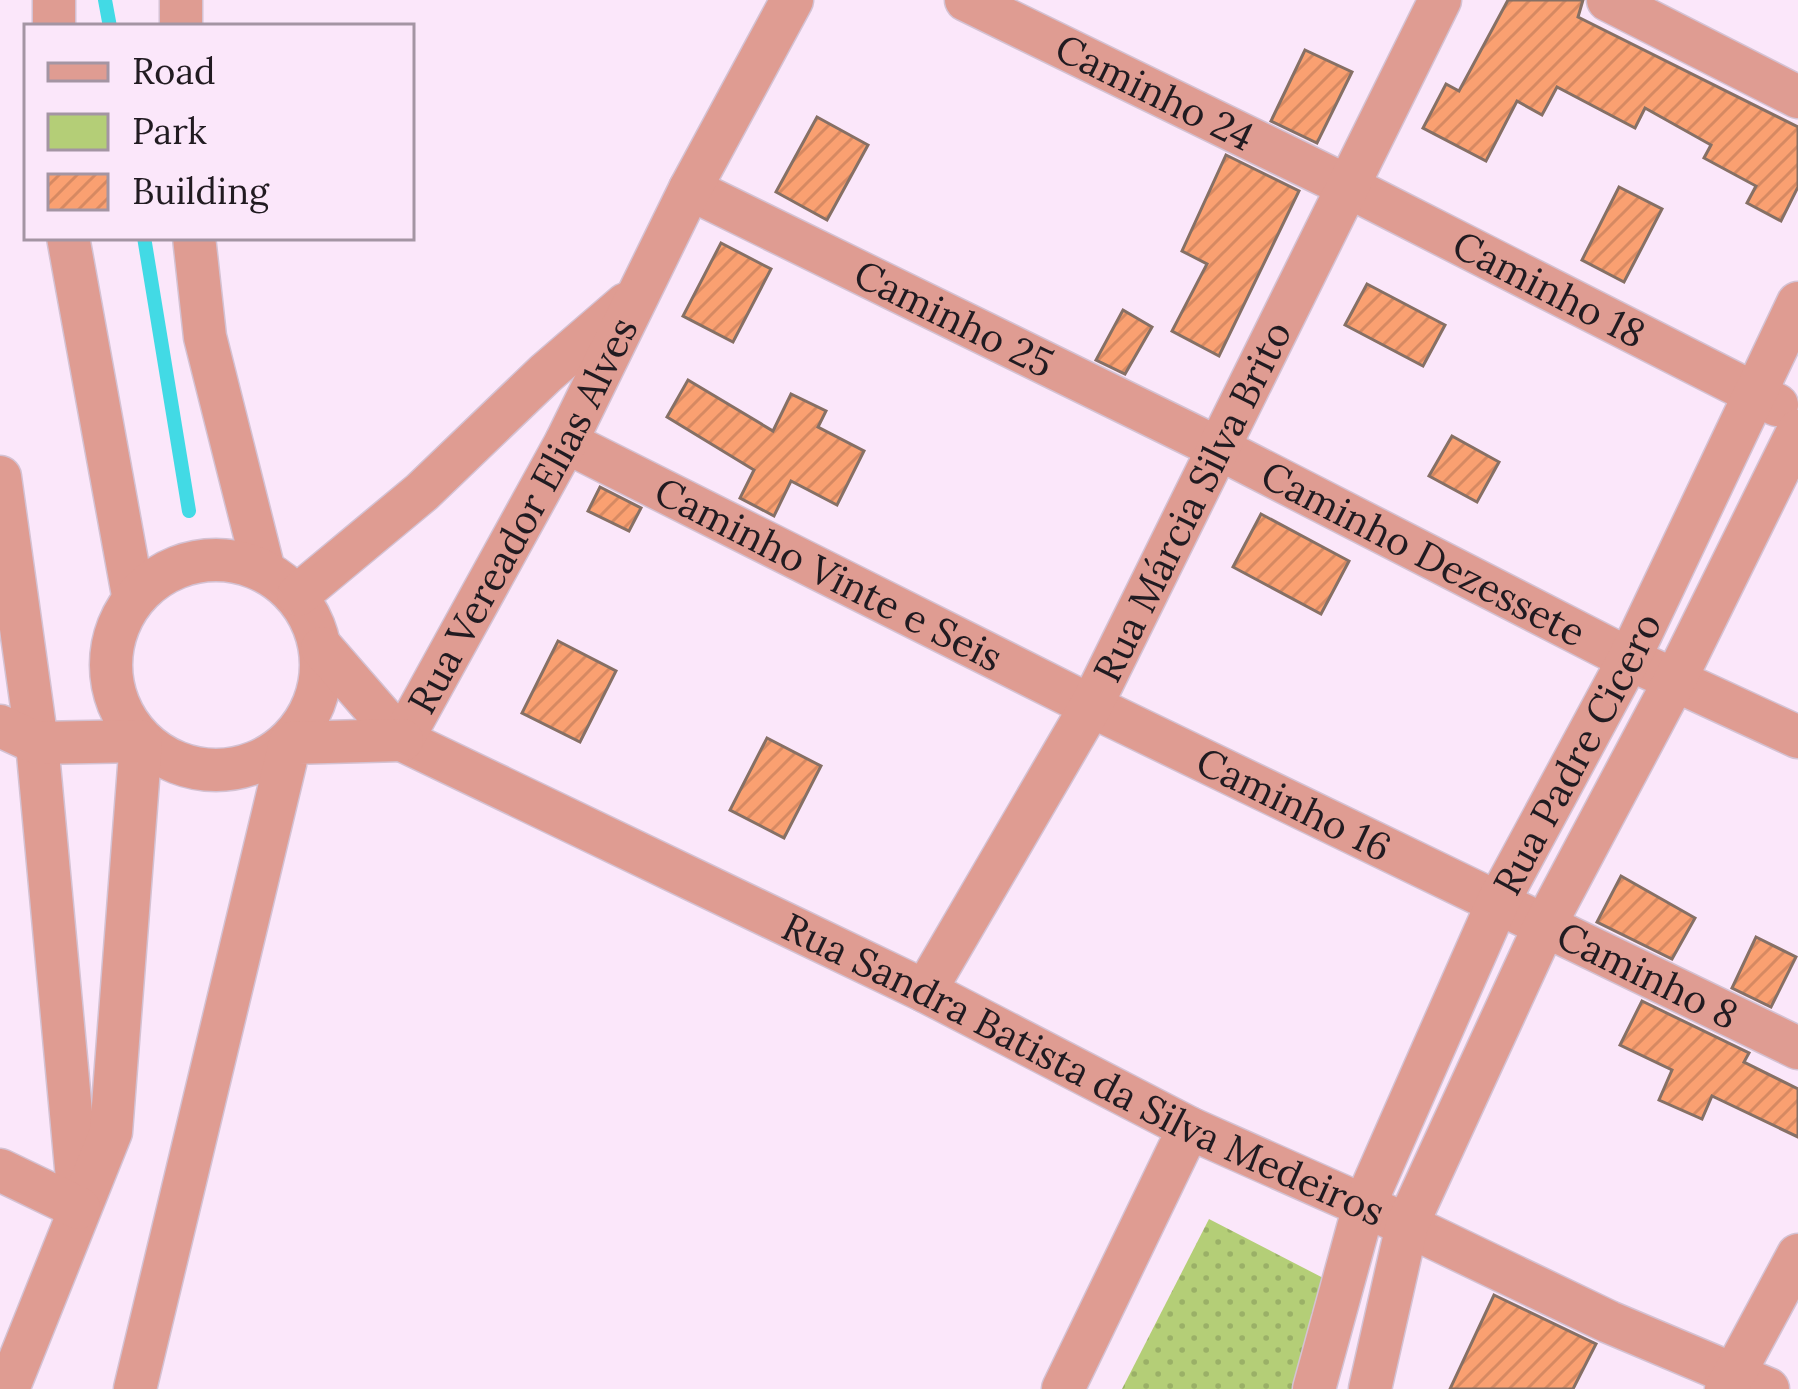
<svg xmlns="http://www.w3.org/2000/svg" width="1798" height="1389" font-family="Lora,serif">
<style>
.green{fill:url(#green-dots)}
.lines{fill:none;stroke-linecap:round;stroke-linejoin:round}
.stream{stroke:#42dae5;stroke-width:14}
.building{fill:url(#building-hatch);stroke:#867065;stroke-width:3}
.minor-casing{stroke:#d4c2d3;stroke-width:45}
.minor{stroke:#df9c92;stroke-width:42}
.labels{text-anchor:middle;stroke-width:9;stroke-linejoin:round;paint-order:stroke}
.street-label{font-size:39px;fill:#211b21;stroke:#fbe7fa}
</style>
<defs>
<pattern id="green-dots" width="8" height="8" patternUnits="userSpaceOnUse" patternTransform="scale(3)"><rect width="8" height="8" fill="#b4ce77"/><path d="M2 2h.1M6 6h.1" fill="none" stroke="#9ab067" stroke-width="1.8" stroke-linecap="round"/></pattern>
<pattern id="building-hatch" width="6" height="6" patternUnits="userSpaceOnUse" patternTransform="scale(3)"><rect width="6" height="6" fill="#faa071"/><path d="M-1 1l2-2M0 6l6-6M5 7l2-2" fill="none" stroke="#d68962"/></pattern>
</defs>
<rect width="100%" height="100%" fill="#fbe7fa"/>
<path class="green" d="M1209 1219 1331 1282 1295 1389H1122Z"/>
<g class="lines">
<g class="stream">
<path d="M105 0 110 27"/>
<path d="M144 237 189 511"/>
</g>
</g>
<g class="building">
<path d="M1508 0H1583L1578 17 1798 127V187L1781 221 1747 203 1756 186 1704 158 1711 145 1645 108 1635 128 1557 87 1542 115 1517 101 1486 161 1423 128 1446 84 1459 91Z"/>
<path d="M1305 50 1352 72 1317 143 1271 121Z"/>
<path d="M817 117 868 145 827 220 776 192Z"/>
<path d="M1226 155 1299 191 1219 356 1172 331 1207 264 1182 251Z"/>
<path d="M1619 187 1662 209 1624 282 1582 260Z"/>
<path d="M721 243 771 269 733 342 683 316Z"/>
<path d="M1367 284 1445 325 1423 366 1345 325Z"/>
<path d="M1123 310 1152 327 1125 374 1096 360Z"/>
<path d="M688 380 773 431 791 394 826 411 818 427 864 451 837 505 791 481 774 516 740 498 754 470 667 417Z"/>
<path d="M1452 436 1499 462 1477 502 1429 476Z"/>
<path d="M600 487 641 508 629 531 588 511Z"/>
<path d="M1261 514 1349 561 1321 614 1233 567Z"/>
<path d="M558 641 616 671 580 742 522 713Z"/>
<path d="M767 738 821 766 784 838 730 810Z"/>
<path d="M1621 876 1695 918 1672 959 1597 922Z"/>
<path d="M1756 937 1796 957 1771 1007 1732 988Z"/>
<path d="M1642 1001 1749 1053 1744 1062 1798 1089V1137L1712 1096 1702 1119 1659 1100 1672 1070 1620 1045Z"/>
<path d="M1494 1295 1596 1344 1573 1389H1450Z"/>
</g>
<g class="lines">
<g class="minor-casing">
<g id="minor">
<path id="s1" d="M966 0 1345 185 1777 405"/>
<path d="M1608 0 1798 97"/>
<path d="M54 27V0"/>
<path d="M181 27V0"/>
<path id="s2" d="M690 189 1216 447 1629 659 1798 737"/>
<path d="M68 237 133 595"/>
<path d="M194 237 205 337 263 567"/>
<path id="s3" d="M566 442 1091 706 1798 1048"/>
<path d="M0 477 37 743 79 1200"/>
<circle cx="216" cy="665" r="105"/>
<path d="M298 595 422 492 546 373 626 304"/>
<path id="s4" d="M322 648 402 740 925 991 1189 1128 1407 1225 1609 1322 1768 1389"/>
<path d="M0 726 37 743 141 741 111 1132 8 1389"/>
<path id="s5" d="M402 740 566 442 690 189 792 0"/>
<path id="s6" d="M925 991 1091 706 1440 0"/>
<path d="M0 1170 79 1208"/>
<path d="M135 1389 290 743 402 740"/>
<path d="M1063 1389 1189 1128"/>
<path id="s7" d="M1314 1389 1364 1206 1498 902 1629 659 1798 303"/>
<path d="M1370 1389 1407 1225 1545 925 1676 678 1798 431"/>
<path d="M1726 1389 1798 1255"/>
</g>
</g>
<use href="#minor" class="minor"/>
</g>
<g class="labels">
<g class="street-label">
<text dy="14" stroke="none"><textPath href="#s1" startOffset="210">Caminho 24</textPath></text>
<text dy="14" stroke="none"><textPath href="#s1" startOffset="651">Caminho 18</textPath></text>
<text dy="14" stroke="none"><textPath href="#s2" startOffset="294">Caminho 25</textPath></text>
<text dy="14" stroke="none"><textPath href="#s6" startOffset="558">Rua Márcia Silva Brito</textPath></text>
<text dy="14" stroke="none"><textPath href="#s5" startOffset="255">Rua Vereador Elias Alves</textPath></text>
<text dy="14" stroke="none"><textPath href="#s2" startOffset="819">Caminho Dezessete</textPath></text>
<text dy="14" stroke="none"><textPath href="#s3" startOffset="294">Caminho Vinte e Seis</textPath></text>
<text dy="14" stroke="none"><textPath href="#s7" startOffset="690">Rua Padre Cicero</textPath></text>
<text dy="14" stroke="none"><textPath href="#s3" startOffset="813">Caminho 16</textPath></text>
<text dy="14" stroke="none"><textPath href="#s3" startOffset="1206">Caminho 8</textPath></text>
<text dy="14" stroke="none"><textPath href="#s4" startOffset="879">Rua Sandra Batista da Silva Medeiros</textPath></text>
</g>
</g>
<rect x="24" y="24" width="390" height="216" fill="#fbe7fa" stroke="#a495a3" stroke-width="3"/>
<rect x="48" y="63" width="60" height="18" fill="#df9c92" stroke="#a495a3" stroke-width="3"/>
<text x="132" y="84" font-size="36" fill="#211b21">Road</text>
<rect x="48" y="114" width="60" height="36" fill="#b4ce77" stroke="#a495a3" stroke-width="3"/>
<text x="132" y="144" font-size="36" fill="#211b21">Park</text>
<rect x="48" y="174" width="60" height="36" fill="url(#building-hatch)" stroke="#a495a3" stroke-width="3"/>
<text x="132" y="204" font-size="36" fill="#211b21">Building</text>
</svg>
